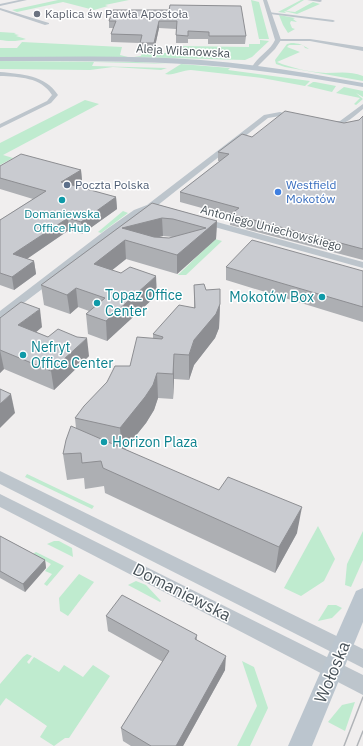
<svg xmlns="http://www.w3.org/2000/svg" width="363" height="746" font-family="'IBM Plex Sans',sans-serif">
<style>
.green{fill:#bfebcf}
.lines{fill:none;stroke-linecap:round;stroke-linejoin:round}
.minor{fill:#bdc5cc;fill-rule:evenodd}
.tertiary{fill:#bdc5cc;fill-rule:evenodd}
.secondary{fill:#bbc5ce;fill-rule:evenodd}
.tram{stroke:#b0b3b7;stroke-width:1.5}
.wall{fill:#adafb3;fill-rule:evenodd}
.shaded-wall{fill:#8d8e92}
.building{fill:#c9cbd0;stroke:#8d8e92;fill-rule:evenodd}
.worship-dot{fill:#6b7280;stroke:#fff;stroke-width:1.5}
.service-dot{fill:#5c6f8a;stroke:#fff;stroke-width:1.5}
.shop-dot{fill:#3f7fe0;stroke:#fff;stroke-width:1.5}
.culture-dot{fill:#0f9aa8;stroke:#fff;stroke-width:1.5}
.labels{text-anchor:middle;stroke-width:3;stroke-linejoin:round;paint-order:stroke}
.far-worship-label{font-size:12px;fill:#5b616d;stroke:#fff;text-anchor:start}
.far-street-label{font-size:12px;fill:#485259;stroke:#fff}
.far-service-label{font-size:12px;fill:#4e5e75;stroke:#fff;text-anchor:start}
.far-shop-label{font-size:12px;fill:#366cbe;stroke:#fff;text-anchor:start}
.far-culture-label{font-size:12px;fill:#0d838f;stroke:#fff}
.culture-label{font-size:14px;fill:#0d838f;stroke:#fff;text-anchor:start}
.near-street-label{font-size:17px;fill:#485259;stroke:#fff}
</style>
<rect width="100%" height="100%" fill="#f0eeee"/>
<g class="green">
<path d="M58 0H129L105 5 108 6 94 10 63 2 17 12 12 10Z"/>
<path d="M251 0 259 2 269 39H259Z"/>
<path d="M301 0H304L286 11 295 12 313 2 320 4 297 14 284 11 286 13 278 12Z"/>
<path d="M279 15 295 18 293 19 297 22 291 21 290 23 292 28 295 29 288 33 283 25Z"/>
<path d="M0 32 16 33 14 34 19 35 16 36 26 39C16 42 7 41 0 40Z"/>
<path d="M260 40 269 41 252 57 245 60 134 57 141 56 142 53H177L180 46 249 47V44H260Z"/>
<path d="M22 42 122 47 120 55 128 57H0V48H17Z"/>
<path d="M291 43C299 43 303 45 309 49L305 48 303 45H289L287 47 300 52 277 62C291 68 310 72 326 73 339 73 350 71 363 76V81L285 67 276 64 275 60 287 44Z"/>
<path d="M0 61 137 62 172 64 94 62 92 66 167 68 161 70 113 67 90 70 0 69Z"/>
<path d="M181 64 230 68 228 70 310 81 305 86 262 78 191 70C182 70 173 76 165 74Z"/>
<path d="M313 82H315L336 86 332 92 307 86Z"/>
<path d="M344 87 363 91V97L356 93 363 99 356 105 354 104 360 98 336 93Z"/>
<path d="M85 100 99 104 3 155 13 158 0 165V143Z"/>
<path d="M123 211 128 213 101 233 98 232Z"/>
<path d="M215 239 222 241 186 275H178Z"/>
<path d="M27 474 94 506 92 509 25 477Z"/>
<path d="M318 526 335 559 324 581 301 596 284 588Z"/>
<path d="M363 531V560L351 587 345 585 347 564Z"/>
<path d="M54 541H59L72 548 73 557 47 544Z"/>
<path d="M36 552 64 566 47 586 44 584 52 574 45 571 51 564 35 555 29 556Z"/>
<path d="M79 574 94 582 68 616 60 611 59 598Z"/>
<path d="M136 581 146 585 161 601 160 602 128 585Z"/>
<path d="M328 605H336L342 608 332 618 318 621Z"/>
<path d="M27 654 32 656 27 662 29 664 34 657 59 672 64 665 83 677 93 665 110 676 69 738H65L54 746 40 737 47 726 6 698 0 706V684L23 657Z"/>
<path d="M242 661 254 667 268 708 250 746H237L257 706Z"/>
<path d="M355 702 345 731 328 722 342 705Z"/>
</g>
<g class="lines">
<g class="minor">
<path d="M19 0H27L0 6V4Z"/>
<path d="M307 0H321L322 1 320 2Z"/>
<path d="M0 8 49 23V24L45 25 0 10Z"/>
<path d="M268 12 333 20 335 21 333 22 270 14Z"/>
<path d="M278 39H310L363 47V51L310 41H276Z"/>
<path d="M0 72C22 74 45 75 58 95L51 103 0 128V124L47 101 52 95C41 77 19 77 0 76Z"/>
<path d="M363 104V109C353 117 339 132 325 123L328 121H340Z"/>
<path d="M280 112 298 117 295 119 280 116 268 118 153 209C127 219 108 238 87 254 60 276 31 297 4 318L0 319V311L107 229 134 210 147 205 264 115Z"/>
<path d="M200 219H206L363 262V268L200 223Z"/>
</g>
<g class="tertiary">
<path d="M263 0H267L281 40 275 49 255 69 252 67C258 56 270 51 275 40Z"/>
<path d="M0 471 363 649V668L0 484Z"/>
<path d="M0 494 363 675V695L0 507Z"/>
</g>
<g class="secondary">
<path d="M0 57C67 57 134 55 201 60 255 64 309 73 363 83V87C309 77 255 69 201 65 134 60 67 61 0 61Z"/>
<path d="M363 588V622L312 746H288L356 591Z"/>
</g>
<g class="tram">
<path d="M344 746 363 697"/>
<path d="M357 746 363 731"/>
</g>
</g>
<g class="wall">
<path d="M169 10 246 36 245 44H208V39H188V43H176V29L159 28 154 51H140V43L111 42V34L113 28H109V21Z"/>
<path d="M363 116V260L230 225 231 216 180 202V192L220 161H218V152L252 137 344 123 359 120Z"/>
<path d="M0 166 81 170 82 181 74 186 116 197 117 209 82 234 69 230 27 259 34 261 36 274 14 290 0 285V220L33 199 0 189Z"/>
<path d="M152 203 217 221 216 239 177 274 126 259 112 270 157 295 107 341 88 334 86 314 89 311 78 307 70 314 44 305 41 285ZM163 236 173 237 169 238 158 237Z"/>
<path d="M226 267 363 271V322L226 280Z"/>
<path d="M194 285 206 290 220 304 219 328 215 338 194 365 189 380 174 379 173 399 158 398 154 410 146 423 125 449 297 533 275 573 105 493 104 486 85 489 84 478 67 480 63 454 76 428 75 418 130 366 153 338V334L194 308Z"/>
<path d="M0 318 42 327 36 332 48 337 89 356 54 390 4 369 0 373Z"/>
<path d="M0 536 45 560 46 568 25 592 0 578Z"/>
<path d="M106 616 197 635V640L225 670 183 746H131L123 741 121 728 163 662 108 631Z"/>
</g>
<g class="shaded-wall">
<path d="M159 21V28L154 51V43Z"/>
<path d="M81 170 82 181 62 194 61 182Z"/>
<path d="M116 197 117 209 82 234 81 222Z"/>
<path d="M68 218 69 230 15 267 13 254Z"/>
<path d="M162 218 163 236 136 243 125 240 126 259 96 283 94 264 122 228Z"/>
<path d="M217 221 216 239 177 274V255Z"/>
<path d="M34 261 36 274 14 290 12 277Z"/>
<path d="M156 276 157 295 107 341 106 321Z"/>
<path d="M76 288 78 307 70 314 67 295Z"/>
<path d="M220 304 219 328 215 338 194 365 189 380V355L194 340Z"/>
<path d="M40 309 42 327 22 344 18 325Z"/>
<path d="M87 338 89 356 54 390 51 371Z"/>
<path d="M0 350 4 369 0 373Z"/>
<path d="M174 354V379L173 399V374Z"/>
<path d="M157 373 158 398 154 410 146 423 122 453 120 428Z"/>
<path d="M11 394 15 413 0 428V404Z"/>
<path d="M302 507 297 533 275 573 279 547Z"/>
<path d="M45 560 46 568 25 592 23 584Z"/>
<path d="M226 656 225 670 183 746H176Z"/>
</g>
<g class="building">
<path d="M170 5 241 6 246 36H209V32L188 31V36L176 35 177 21H159L154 43H140L142 35 111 34 116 21H109L113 10H169Z"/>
<path d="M285 111 344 123 359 120 363 116V249L231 214 239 208 180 192 229 154 218 152 242 134 252 137Z"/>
<path d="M21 154 81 170 61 182 116 197 81 222 68 218 13 254 34 261 12 277 0 273V220L46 191 0 178V166Z"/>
<path d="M152 203 217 221 177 255 125 240 94 264 121 273 130 267 156 276 106 321 86 314 105 298 76 288 67 295 41 285ZM162 218 173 219 206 228 169 238 154 237 122 228Z"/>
<path d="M252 240 363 271V307L226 267Z"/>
<path d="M204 284 206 290 220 289V304L216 314 194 340 189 355 174 354 173 374 157 373 153 385 145 397 120 428 75 418 84 406 107 382 115 366H130L137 337 162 339 163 337 153 334 179 305 195 308 194 285Z"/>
<path d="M21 302 40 309 18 325 48 337 58 329 77 337 87 338 51 371 0 350V318Z"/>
<path d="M0 389 11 394 0 404Z"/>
<path d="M71 426 219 490 228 477 302 507 279 547 103 468 101 461 82 463 81 453 63 454 66 440Z"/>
<path d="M0 536 45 560 23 584 0 571Z"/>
<path d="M122 595 197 635 195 639 226 656 176 746H151L121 728 169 651 106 616Z"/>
</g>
<circle class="worship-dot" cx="37" cy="14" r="4"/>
<circle class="service-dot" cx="67" cy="185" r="4"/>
<circle class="shop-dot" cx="278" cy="192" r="4"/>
<g class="culture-dot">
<circle cx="62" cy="200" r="4"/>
<circle cx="322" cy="297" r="4"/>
<circle cx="97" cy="303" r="4"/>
<circle cx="23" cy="355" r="4"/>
<circle cx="104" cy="442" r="4"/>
</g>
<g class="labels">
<g class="far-worship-label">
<text x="45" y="18">Kaplica św Pawła Apostoła</text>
</g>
<g class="far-street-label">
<text transform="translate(183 51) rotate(3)" y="4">Aleja Wilanowska</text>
<text transform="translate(271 228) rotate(15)" y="4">Antoniego Uniechowskiego</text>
</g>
<g class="far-service-label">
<text x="75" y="189">Poczta Polska</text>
</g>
<g class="far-shop-label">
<text x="286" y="189">Westfield<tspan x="286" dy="14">Mokotów</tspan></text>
</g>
<g class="far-culture-label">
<text x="62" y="218">Domaniewska<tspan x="62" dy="14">Office Hub</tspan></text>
</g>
<g class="culture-label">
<text x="105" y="300">Topaz Office<tspan x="105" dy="16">Center</tspan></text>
<text x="314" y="302" text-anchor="end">Mokotów Box</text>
<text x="31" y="352">Nefryt<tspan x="31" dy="16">Office Center</tspan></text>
<text x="112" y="447">Horizon Plaza</text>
</g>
<g class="near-street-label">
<text transform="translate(182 592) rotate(27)" y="6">Domaniewska</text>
<text transform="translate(332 672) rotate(-67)" y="6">Wołoska</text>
</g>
</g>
</svg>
